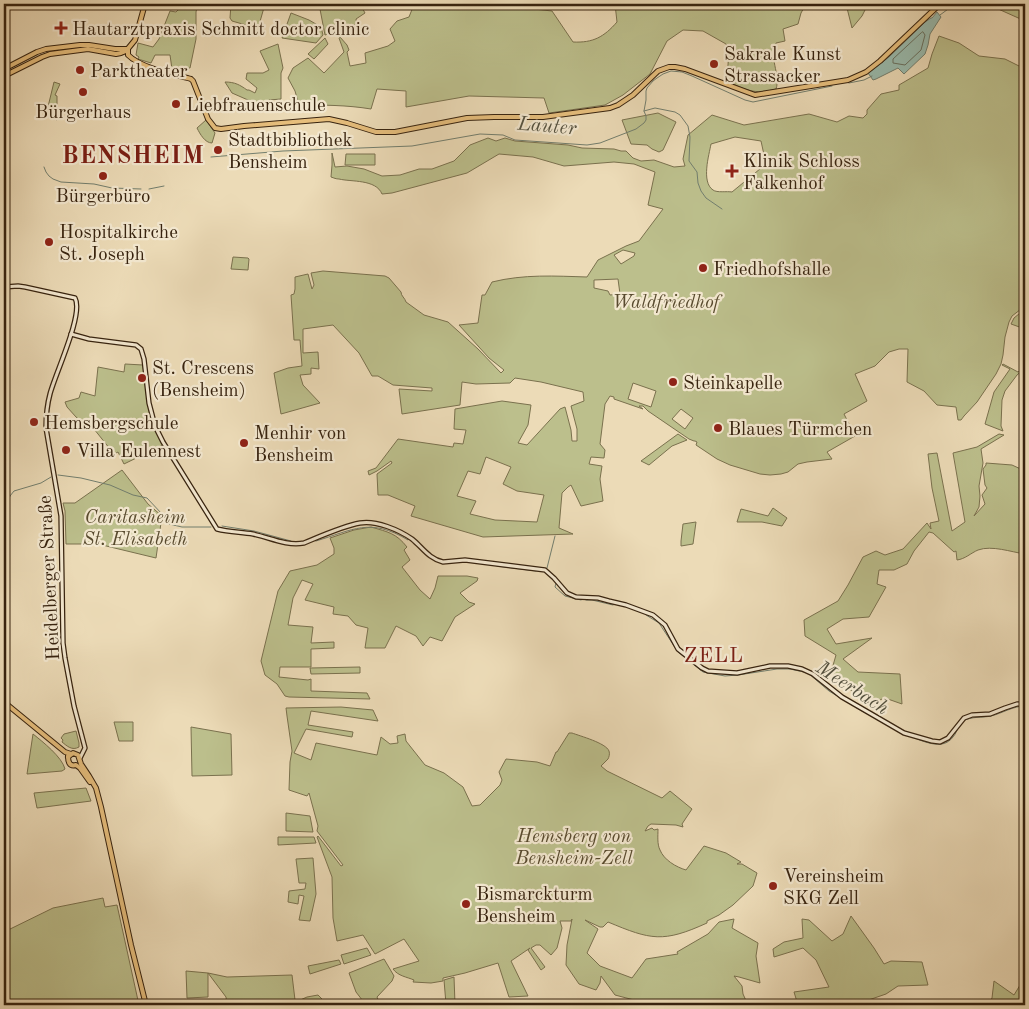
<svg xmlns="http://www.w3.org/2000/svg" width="1029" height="1009" font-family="'Old Standard TT',serif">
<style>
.green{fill:#bcbf8c;stroke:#7a714e;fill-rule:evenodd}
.water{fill:#99bbae;stroke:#727e6e}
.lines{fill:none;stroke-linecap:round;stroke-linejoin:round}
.shore{stroke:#686f5e;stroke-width:1}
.stream{stroke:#727e6e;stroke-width:1}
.secondary-casing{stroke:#37230f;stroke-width:5.5}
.primary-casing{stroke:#37230f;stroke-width:6}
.secondary{stroke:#f3e8d0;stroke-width:3}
.primary{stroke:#e6be7c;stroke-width:4}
.poi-dot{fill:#8f2418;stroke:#f3e8d0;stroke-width:2}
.labels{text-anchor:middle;stroke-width:4.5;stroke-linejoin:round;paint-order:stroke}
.poi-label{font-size:19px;fill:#37230f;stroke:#f3e8d0;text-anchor:start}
.park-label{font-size:19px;font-style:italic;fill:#584a2e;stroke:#f3e8d0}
.street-label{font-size:19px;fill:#37230f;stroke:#f3e8d0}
.water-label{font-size:20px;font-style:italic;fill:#54513f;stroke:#f3e8d0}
.quarter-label{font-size:21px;letter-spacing:1px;fill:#7a1f14;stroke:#f3e8d0}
.district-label{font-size:24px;font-weight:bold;letter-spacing:1px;fill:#7a1f14;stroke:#f3e8d0}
</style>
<rect width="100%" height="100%" fill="#ecdbb7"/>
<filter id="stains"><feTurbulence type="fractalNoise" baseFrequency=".004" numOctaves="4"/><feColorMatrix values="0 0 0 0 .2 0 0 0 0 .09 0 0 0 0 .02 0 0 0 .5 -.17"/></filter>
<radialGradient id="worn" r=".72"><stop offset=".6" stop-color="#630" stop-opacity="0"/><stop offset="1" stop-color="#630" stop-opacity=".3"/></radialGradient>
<g class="green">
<path d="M231 4H265L259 25 253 27 232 21 230 18Z"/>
<path d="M319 4H360L365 13 356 19 357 24 325 35Z"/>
<path d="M411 4H512L525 8 552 11 573 42C593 43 604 37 617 22L615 4H806L801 13 798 24 783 29 785 41 776 43C768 56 781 75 776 89 754 95 746 90 727 81L729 49 726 44 703 31 683 30 667 41 650 74 623 95 605 105 549 113 544 98 469 96 406 107V91L377 89 371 109C347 105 323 105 299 105L295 91 288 78 293 68 308 58 324 73 344 52 339 38 340 37 347 45 349 50 347 52 350 66 366 63 365 53 388 46 395 41 390 29 397 21 409 17 413 7Z"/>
<path d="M846 4H868L862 16 852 28Z"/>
<path d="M997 4H1025V21L996 8Z"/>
<path d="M186 6 197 7 196 12V39L190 68 172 69 170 55H155L151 63 138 59 139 57 136 55 138 43 153 47 159 39 170 11 176 12 180 8Z"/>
<path d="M291 13 309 20 321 27 323 35 316 43 282 38Z"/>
<path d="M939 36 959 43 979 56 1005 59 1025 69V306L1012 316 1009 322 1005 337 1003 355 1001 364 996 374 977 402 964 416 961 420H958L956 407 937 405 924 391 907 382 908 349H899L889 352 875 366 855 374 867 401 844 414 855 436 827 452 832 459 807 462 798 464 788 472 781 474 770 475 760 474 730 465 717 459 696 445 697 442 695 441H694L689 439 648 411 643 406H639L643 409 614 399V397L610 396 605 404 600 444 605 450 604 458 591 457 589 464 602 466 600 479 603 501 581 506 571 485 568 487 562 493 559 528 573 534 483 537 411 516 415 506 388 495H378L377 474 392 463 391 461 377 471 369 475 368 471 376 468 398 439 453 447 454 443 463 444 466 430 454 429 455 409 502 401 531 405 528 425 518 443 527 445 560 409 565 407 571 430 572 441H577V429L571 406 584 401 583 392 541 382 515 378 510 383 476 384 462 382 460 405 402 414 399 389 432 391V388L393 385 378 376H372L359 353 333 325 303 329V353L318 352 319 369 311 368V374L300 375 303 385 320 403 281 414 274 373 288 368 302 366 300 340H294L291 295 294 294 295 289V277L308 274 312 289 314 285 311 273 323 271 385 276 389 278 401 292C401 296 405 298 406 302L424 315 448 322 478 349 501 373 504 370 489 358 459 325 478 323 482 295H485L492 282C524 274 555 276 587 277L598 260 626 246 639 241 663 209 648 205 655 172 634 164 614 162 564 166 533 157 499 154 467 173 392 193 382 194C376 179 351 182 339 179 336 179 334 178 331 177L332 165V153L335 167 347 166 364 169 382 176 400 175 419 169H432L454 161 470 145 488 138 496 141 505 138 515 141 568 145 582 148 614 149 621 151H626L633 158 641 161 654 160 674 167 685 166 683 159 688 135 712 115 744 125 809 114 837 122 849 116 863 118 867 114V110L881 94 899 90V85L928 68 932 54ZM735 137 761 141 766 164 732 192C727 191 717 193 713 190 701 182 709 155 711 144ZM623 250 635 253 634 256 621 264 614 255ZM618 279 620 294 610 295 608 291 594 288V280ZM633 383 656 391 651 407 628 399ZM681 409 693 418 685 429 672 419ZM486 457 511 467 503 484 517 491 544 495 537 522 495 520 470 514 476 501 457 496 468 471 480 474Z"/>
<path d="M325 38 328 44 314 59 308 54Z"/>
<path d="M278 44 283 68 281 73V99L269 100 268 106 248 100 232 93 225 82C235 82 240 85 247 90H249L255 93 257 88 246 79 247 73H263L269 70 260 51Z"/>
<path d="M54 82 60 84 55 95 57 96V120L46 115Z"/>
<path d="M658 113 676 122 663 150 659 152 652 149 647 145 631 144 622 120Z"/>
<path d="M206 120 215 133 212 143C205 143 200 134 197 128Z"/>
<path d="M346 154H375V165H345Z"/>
<path d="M233 257 248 258 249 259 248 270 231 269Z"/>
<path d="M1025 309V329L1011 324 1014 318Z"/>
<path d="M125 364 143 365 147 400 151 420 163 445 124 464 118 452 114 454 94 429 86 425 76 417 67 407 65 402 79 398 81 392 95 396 98 367 124 372Z"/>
<path d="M1003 364 1018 372 1025 366V368L1017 375 1005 391 1002 400 1001 426 1003 431 985 424 994 392 1010 369 1002 365Z"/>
<path d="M678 434 687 440 672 446 649 465 641 461Z"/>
<path d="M999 434 1004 435 981 449 983 463 979 486 980 496 979 507 974 516 985 504 982 495 987 488 985 485 983 469 986 465V463L1012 465 1025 471V554C1011 552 992 545 978 550 971 553 965 559 957 560L956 551 954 552 933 533 929 532 914 551 907 564 894 570H879L877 584 886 587 869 617 843 619 827 629 836 644 872 638 843 659 858 672 900 674 902 704 885 698 877 701 852 691 834 678 832 669 836 655 805 636 804 620 838 601 848 585 863 557 876 551 885 555 903 549 927 523 931 529 930 523 939 521 932 488 928 454 937 453 952 531 965 522 953 453 977 447Z"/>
<path d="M122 470 148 504 162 516 156 558 98 544H66L65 511 63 503H75Z"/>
<path d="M773 508 787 518 782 526 762 522H737L741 509 768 516Z"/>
<path d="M696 522 693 544 681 546V541L683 524Z"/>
<path d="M371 527C388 532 396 533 407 547L404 550 410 560 402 567 420 590 430 599 435 588 438 576H467L478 578 477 581 460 593 469 602 475 604 455 617 442 641 430 637 423 646 416 636 396 626 385 648H365L368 628 356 625 348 616 333 614 334 607 305 600 313 584 302 580 293 598 288 625 313 627 311 643 334 642V648L311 649V667H280L279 677 308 680 311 679V691L367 693 370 699 289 697 285 696 277 684 265 675 261 661 278 591 290 571 317 565 334 554V548L330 538 354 530Z"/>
<path d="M360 667V673L311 674 310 668Z"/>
<path d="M341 707 373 710 378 721 311 711 308 725 353 732 352 737 306 729 294 753 311 760 316 743 377 755 381 737 390 744 398 743 397 736 405 734 406 741 425 765 444 773 463 787 472 806 480 805 500 785 502 780 499 772 506 759 537 762 550 766 556 752H557L569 733H572C580 736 606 743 609 751 610 754 609 757 608 759L601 766 607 771 662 798 670 791 692 809 682 824 683 827 676 825 651 824 648 826 645 831 652 828 654 830 658 829C658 836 657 844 660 850 664 860 676 867 686 870L704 846 726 853 741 862 737 864H742L757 873 753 886 733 905 719 915 707 921V923C663 943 651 940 608 922L603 927H600L585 920 598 929 587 953 600 966 632 978 646 959 678 954 677 952 708 934 719 922 734 919 732 928 758 943 756 956 760 983 739 977 734 976 742 986 743 994 748 1005H634V1000L615 995 601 976 600 983 596 990 579 984 566 965 567 945 572 919 571 921H560L562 928 557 948 551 955 540 945H536L531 948 545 967 541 970 528 950 530 948 511 961 528 996 509 997 498 963 465 973 443 978V981L431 983 413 982 414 980C407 977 398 976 393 969L419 961 404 939 375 954 363 935 337 941 333 918 332 877 317 837 318 836 341 866 343 865 317 831 318 826 309 793 307 796 289 790 290 762 292 751 287 716 286 708Z"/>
<path d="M114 722H133V741H119Z"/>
<path d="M191 727 231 734 232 775 192 776Z"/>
<path d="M76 731 79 743V747C72 751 67 746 62 742L63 740 61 738 64 734Z"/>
<path d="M33 734C43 742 62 757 65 769L62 771 27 774Z"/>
<path d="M86 788 91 801 37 808 34 793Z"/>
<path d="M286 813 310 816 313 832 286 831Z"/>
<path d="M278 837H314L316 843 278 845Z"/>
<path d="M313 858 316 894 310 921 299 920 304 896 299 895 298 904 288 902 289 891 305 889 306 883H299L296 859Z"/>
<path d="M103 898 105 907 117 905 139 1005H68L67 1004 59 1005H11L4 985V932L53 908Z"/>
<path d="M851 916 874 948 884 964 891 961 922 962 928 985 898 986 886 994 854 1005H798L794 992 829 987 816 960 803 948 774 957 773 949 784 942 803 938 802 919 809 920 832 941 843 934Z"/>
<path d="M367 948 371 955 344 964 341 955Z"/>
<path d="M384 959 394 976 392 981 377 997 379 1002 375 1005H366L356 992 349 973Z"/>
<path d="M339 960 341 964 310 974 308 966Z"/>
<path d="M186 971 208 973 227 977 292 975 295 1000 298 1001 307 997 318 995 322 999 325 1005H227L226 997 208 973V997L187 998Z"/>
<path d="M454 977 455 1004H446L444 980Z"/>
<path d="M1025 977V1005H988L992 998 994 981 1014 995Z"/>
</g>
<path class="water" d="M937 12 941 17 930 34 928 45 925 54 904 74 898 68 876 79 873 80 868 73 889 57 925 22 931 18H932Z"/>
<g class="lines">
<path class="shore" d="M923 32 925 35 921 50 905 65 893 63V59L921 33Z"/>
<g class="stream">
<path d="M940 15 955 4"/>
<path d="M849 83 864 80 872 76"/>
<path d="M644 111 655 108 675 112 680 115 688 126 690 137 689 161 697 172 698 183 701 191 706 198 722 209"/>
<path d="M211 157 283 151 412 146 480 134 503 135 515 140 587 145 600 143 636 129 644 123 646 120V116L644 111 646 100V91L647 88 653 81 657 78 663 74 671 71 682 72 692 76 745 100 753 102 832 86"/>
<path d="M44 167 46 172 49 176 53 179 61 182 94 184 112 188 141 189"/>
<path d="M149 189 164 186"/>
<path d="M58 475 81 478 110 485 133 495 147 498 162 514 165 520 169 524 182 527H211"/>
<path d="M4 513 10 496 14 491 41 483 51 477"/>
<path d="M222 526 254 531 291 541"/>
<path d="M316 541C353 530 370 517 408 540V539"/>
<path d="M497 566 536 571"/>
<path d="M547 568 555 536"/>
<path d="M556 583 555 587 565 596 581 600"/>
<path d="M586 600H592L613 605"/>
<path d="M646 615 659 623 678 652 703 672 725 676 738 675 777 669H790L804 672"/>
<path d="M808 673 829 691 862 711 903 734"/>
<path d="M963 721C972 716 982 718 991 716 1003 713 1013 706 1025 706"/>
<path d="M907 735C921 740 942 752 953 737 956 734 957 729 959 726"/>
</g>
<g class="secondary-casing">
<g id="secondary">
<path d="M4 287 18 286 25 287 75 298C84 314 55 374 50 394 47 405 46 417 46 428L61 516 63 643 65 658 74 706 85 748 80 758"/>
<path d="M71 334 89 339 136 345 141 349 144 359 149 403 155 426 163 442 217 529C229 532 241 532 253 534 271 538 286 546 304 543 321 536 343 526 360 523 376 520 399 530 412 539 422 547 429 559 443 562L465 560 545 570 554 578 567 593 576 597 598 598 609 601 626 605 653 615 665 625 678 649 702 668 708 671 737 673 770 666H788L802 669 813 674 842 697 892 726 904 733 932 741 940 742 948 738 964 718 972 715 990 714 1005 708 1017 704H1025"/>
</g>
</g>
<g class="primary-casing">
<g id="primary">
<path d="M128 49V55C141 68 172 74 191 79L193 81 208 119 215 128 221 129 244 126 329 119 347 123 376 132H395L467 118 494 117H543L610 108 618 105 633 95 658 71 669 67H675L685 69 755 95 848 80 866 72 880 61 940 4"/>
<path d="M4 69 37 52 46 49 80 45H89L115 49H128"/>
<path d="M4 76 42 57 50 54 88 49 116 54 121 53 126 51 135 40 145 4"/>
<path d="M4 702 65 752 71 754"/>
<path d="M68 756C68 761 69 767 76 765L80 768 90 782"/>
<path d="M68 757 73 753 78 755 81 764 89 776 96 788 101 807 131 945 146 1005"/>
</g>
</g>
<use href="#secondary" class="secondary"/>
<use href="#primary" class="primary"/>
</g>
<g class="poi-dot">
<path d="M58.5 20.5h5v5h5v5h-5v5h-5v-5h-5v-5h5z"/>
<circle cx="714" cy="64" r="5"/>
<circle cx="80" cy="70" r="5"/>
<circle cx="83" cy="92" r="5"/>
<circle cx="176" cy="104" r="5"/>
<circle cx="218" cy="150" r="5"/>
<path d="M729.5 163.5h5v5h5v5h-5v5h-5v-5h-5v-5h5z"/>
<circle cx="103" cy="176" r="5"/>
<circle cx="49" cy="242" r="5"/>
<circle cx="703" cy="268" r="5"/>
<circle cx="142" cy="378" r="5"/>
<circle cx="673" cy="382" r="5"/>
<circle cx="34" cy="422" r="5"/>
<circle cx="718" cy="428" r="5"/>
<circle cx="244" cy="443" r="5"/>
<circle cx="66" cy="450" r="5"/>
<circle cx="773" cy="886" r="5"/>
<circle cx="466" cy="904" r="5"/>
</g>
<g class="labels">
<g class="poi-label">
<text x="72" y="35">Hautarztpraxis Schmitt doctor clinic</text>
<text x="724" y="60">Sakrale Kunst<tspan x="724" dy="22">Strassacker</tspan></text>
<text x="90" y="77">Parktheater</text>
<text x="186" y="111">Liebfrauenschule</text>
<text x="83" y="118" text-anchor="middle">Bürgerhaus</text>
<text x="228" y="146">Stadtbibliothek<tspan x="228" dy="22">Bensheim</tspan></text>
<text x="743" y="167">Klinik Schloss<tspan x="743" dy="22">Falkenhof</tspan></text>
<text x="103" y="202" text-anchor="middle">Bürgerbüro</text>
<text x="59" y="238">Hospitalkirche<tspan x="59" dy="22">St. Joseph</tspan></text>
<text x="713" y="275">Friedhofshalle</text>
<text x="152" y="374">St. Crescens<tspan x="152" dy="22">(Bensheim)</tspan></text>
<text x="683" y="389">Steinkapelle</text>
<text x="44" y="429">Hemsbergschule</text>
<text x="728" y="435">Blaues Türmchen</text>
<text x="254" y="439">Menhir von<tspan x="254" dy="22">Bensheim</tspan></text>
<text x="76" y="457">Villa Eulennest</text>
<text x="783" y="882">Vereinsheim<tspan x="783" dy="22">SKG Zell</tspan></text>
<text x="476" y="900">Bismarckturm<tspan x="476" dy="22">Bensheim</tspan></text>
</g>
<g class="park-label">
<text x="666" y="308">Waldfriedhof</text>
<text x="135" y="523">Caritasheim<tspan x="135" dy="22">St. Elisabeth</tspan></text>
<text x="574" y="842">Hemsberg von<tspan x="574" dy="22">Bensheim-Zell</tspan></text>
</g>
<g class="street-label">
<text transform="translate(48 578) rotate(-93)" y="7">Heidelberger Straße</text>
</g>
<g class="water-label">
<text transform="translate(547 125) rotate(5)" y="7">Lauter</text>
<text transform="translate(853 687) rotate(33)" y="7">Meerbach</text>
</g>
<g class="quarter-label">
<text x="714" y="662">ZELL</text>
</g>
<g class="district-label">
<text x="133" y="163">BENSHEIM</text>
</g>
</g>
<rect width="1029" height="1009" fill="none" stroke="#ecdbb7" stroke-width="20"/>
<rect x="5" y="5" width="1019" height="999" fill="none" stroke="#37230f" stroke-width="2.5"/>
<rect x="10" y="10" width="1009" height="989" fill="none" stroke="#37230f"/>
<rect width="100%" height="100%" filter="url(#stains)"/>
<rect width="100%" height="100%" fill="url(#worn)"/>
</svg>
